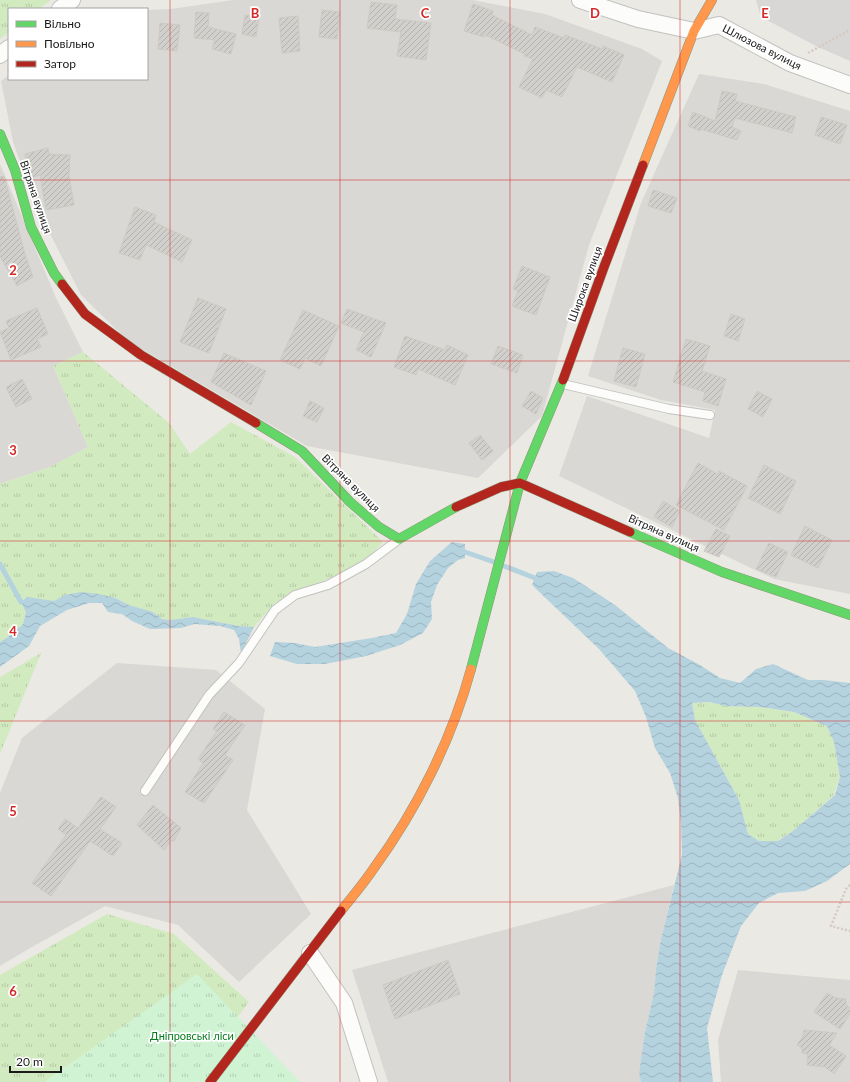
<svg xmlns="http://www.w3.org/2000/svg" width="850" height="1082" font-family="Lato,sans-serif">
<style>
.residential{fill:#d9d8d5}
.religious{fill:#d8d7d5}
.grass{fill:url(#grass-tufts)}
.park{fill:url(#park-tufts)}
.water{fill:url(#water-waves);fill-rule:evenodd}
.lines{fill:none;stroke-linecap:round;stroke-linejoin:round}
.stream{stroke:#b5d2df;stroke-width:5}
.building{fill:url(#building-hatch);stroke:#cdcac4}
.lane-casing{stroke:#c2c2bf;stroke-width:10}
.street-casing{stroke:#c2c2bf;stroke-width:18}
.fast-casing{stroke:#8f947b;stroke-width:10}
.slow-casing{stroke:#8f947b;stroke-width:10}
.jam-casing{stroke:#8f947b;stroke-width:10}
.path{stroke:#d6c8c3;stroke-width:2.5;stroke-dasharray:2 2;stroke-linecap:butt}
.lane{stroke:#fcfcfb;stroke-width:8}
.street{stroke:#fcfcfb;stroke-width:16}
.fast{stroke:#63d668;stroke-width:9}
.slow{stroke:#ff974d;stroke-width:9}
.jam{stroke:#b3261e;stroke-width:9}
.grid{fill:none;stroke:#d62828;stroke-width:1;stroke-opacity:0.55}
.labels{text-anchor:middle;stroke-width:3.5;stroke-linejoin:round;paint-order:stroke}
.street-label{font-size:11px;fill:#1b1b1b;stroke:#fff}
.park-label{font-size:11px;fill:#077b1d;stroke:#fff}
.grid-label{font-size:13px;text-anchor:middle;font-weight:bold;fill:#d62828;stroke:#fff;stroke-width:3.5;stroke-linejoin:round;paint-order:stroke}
</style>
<defs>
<pattern id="grass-tufts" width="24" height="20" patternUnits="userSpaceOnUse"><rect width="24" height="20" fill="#d2eac0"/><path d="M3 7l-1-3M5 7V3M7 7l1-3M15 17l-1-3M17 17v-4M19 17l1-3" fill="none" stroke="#b4c8a4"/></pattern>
<pattern id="park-tufts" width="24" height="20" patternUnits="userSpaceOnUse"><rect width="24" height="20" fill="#cff3d3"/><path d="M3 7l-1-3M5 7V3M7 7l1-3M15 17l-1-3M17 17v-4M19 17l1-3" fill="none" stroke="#b1d0b5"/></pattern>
<pattern id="water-waves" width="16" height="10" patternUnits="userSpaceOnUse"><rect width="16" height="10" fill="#b5d2df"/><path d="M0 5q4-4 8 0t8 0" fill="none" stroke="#9bb4bf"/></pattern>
<pattern id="building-hatch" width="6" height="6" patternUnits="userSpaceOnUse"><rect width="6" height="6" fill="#d2d0cc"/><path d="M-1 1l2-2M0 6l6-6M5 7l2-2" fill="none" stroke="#b4b2af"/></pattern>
</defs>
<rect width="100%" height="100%" fill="#eae9e3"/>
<g class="residential">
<path d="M233 0H473L545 14 642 49 662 61 589 245 542 416 478 478 307 446 128 341 81 295 38 210 13 142 1 81 9 75V79H147V10L171 9Z"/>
<path d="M699 74 764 84 850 111V594L774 579 559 476 587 396 709 438 715 410 661 400 588 376 641 203Z"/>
<path d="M0 164 56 298 83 352 53 366 88 447 50 467 0 484Z"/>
<path d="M117 663 216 670 265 709 247 810 311 914 239 982 178 925 105 906 25 951 0 966V793L22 738Z"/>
<path d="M674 885 661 939 656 969 654 993 645 1032 639 1073 641 1082H388L352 970Z"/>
<path d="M738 970 850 980V1082H721L718 1040Z"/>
</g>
<path class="religious" d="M756 0H850V61L818 47 761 17Z"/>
<g class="grass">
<path d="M0 0H51L39 9H9V32L0 39Z"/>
<path d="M83 352 169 423 190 454 231 422 295 457 383 542 371 555 349 569 275 603 254 627 238 626 193 617 170 620 162 619 153 612 129 605 115 598 65 595 54 601 26 612 23 624 8 637 0 642V484L50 467 88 447 53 366Z"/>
<path d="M41 653 0 754V677Z"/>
<path d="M709 702 726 706 760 707 794 712 827 726 834 742 840 777 833 796 793 831 777 841H759L748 834 739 800 695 720 692 703Z"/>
<path d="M107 914 174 934 249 1002 188 1082H0V975Z"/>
</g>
<path class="park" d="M197 974 300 1082H44Z"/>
<g class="water">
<path d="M452 542 465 544V558L458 560 448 568 437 585 431 602 432 619 423 633 400 645 366 656 325 664H297L270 656 275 642 295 643 315 647 372 638 396 633 407 614 416 584 430 561Z"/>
<path d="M554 571 573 578 615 605 668 648 700 665 720 678 740 683 756 669 773 664 808 680H824L850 683V864L827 881 805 891 778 893 759 903 741 926 722 975 707 1028 713 1082H641L639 1073 645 1032 654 993 656 969 661 939 682 855 681 823 678 798 670 773 655 748 646 717 635 691 599 649 532 585 537 572ZM709 702 726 706 760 707 794 712 827 726 834 742 840 777 835 795 793 831 778 841H759L748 834 739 800 695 720 692 703Z"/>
<path d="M81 592 99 594 115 598 129 605 153 612 162 619 170 620 193 617 238 626 254 627 241 653 239 639 234 630 220 626 194 624 181 628 150 629 132 621 122 614 108 612 102 603H89L67 610 40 626 29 646 0 667V642L8 637 23 624 26 612 21 602 27 597 54 601 65 595Z"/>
</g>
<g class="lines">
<g class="stream">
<path d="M465 552 494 562"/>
<path d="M0 564 21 602"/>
<path d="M504 566 535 578"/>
</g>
</g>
<g class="building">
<path d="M371 2 397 5 395 19 431 23 426 60 397 56 401 32 367 28Z"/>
<path d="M473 4 493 11 492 15 532 35 535 27 564 38 565 35 602 49 603 46 624 55 612 82 577 67 562 97 546 90 542 98 519 87 533 59 524 56 525 54 485 35 484 37 464 31Z"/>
<path d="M322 10 340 12 337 39 319 37Z"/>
<path d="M196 12 209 13 208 27 236 34 231 54 212 49 215 40 194 38Z"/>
<path d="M245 15 259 17 256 37 242 34Z"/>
<path d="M298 16 300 51 282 53 279 18Z"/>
<path d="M160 23 180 25 177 51 158 49Z"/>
<path d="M722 91 737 94 735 101 796 117 792 133 735 118 732 127 741 131 737 140 701 129 700 131 688 126 693 112 715 121Z"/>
<path d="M821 117 847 125 840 144 815 135Z"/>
<path d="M48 148 49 154 70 155 69 176 74 205 46 210 40 175 31 178 25 154Z"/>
<path d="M4 176 25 254 33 277 17 286 0 256V177Z"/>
<path d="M653 190 677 198 671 213 648 206Z"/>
<path d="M135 207 156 215 154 222 192 240 182 262 146 245 140 260 119 253Z"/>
<path d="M522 266 550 277 536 315 512 306 518 291 513 289Z"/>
<path d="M198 298 226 309 209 353 180 342Z"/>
<path d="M37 308 48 334 37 339 41 347 11 360 0 332 9 328 6 321Z"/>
<path d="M347 309 386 323 371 357 356 350 364 332 341 323Z"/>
<path d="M303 310 339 326 321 366 305 358 300 369 280 360Z"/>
<path d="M731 314 745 319 738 341 724 336Z"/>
<path d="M405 336 445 350 447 345 468 355 455 385 418 369 416 375 394 367Z"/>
<path d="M686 339 710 346 702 371 726 379 718 406 703 401 705 392 673 382Z"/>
<path d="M498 346 523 355 517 373 491 364Z"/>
<path d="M623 348 645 354 636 387 614 381Z"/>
<path d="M224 353 266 371 251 405 211 382Z"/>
<path d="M22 379 32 399 16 407 6 387Z"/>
<path d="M531 391 543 398 536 414 522 406Z"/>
<path d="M757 391 772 399 763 417 748 409Z"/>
<path d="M310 401 324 408 317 422 303 416Z"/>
<path d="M480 435 493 451 482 460 469 443Z"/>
<path d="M698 463 718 474 719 471 747 486 724 530 676 505Z"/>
<path d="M764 465 796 481 780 514 748 498Z"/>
<path d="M663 501 680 511 672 527 654 517Z"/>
<path d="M805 526 832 540 818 568 791 555Z"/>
<path d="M716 529 730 536 719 557 704 551Z"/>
<path d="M769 543 788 552 776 577 756 569Z"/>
<path d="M224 712 245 725 225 755 233 760 204 803 185 792 203 763 198 759 217 731 213 729Z"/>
<path d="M101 797 116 807 100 829 122 843 113 856 90 841 51 896 32 883 66 835 58 829 65 819 78 828Z"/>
<path d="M153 805 181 828 174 841 172 840 164 850 137 825Z"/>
<path d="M448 960 460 994 395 1019 383 985Z"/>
<path d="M827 993 836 998 846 999V1005L850 1008V1014L840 1029 814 1012Z"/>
<path d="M804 1030 837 1033 829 1045 846 1056 834 1074 825 1067 807 1065 808 1054 802 1053V1048L797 1045 803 1036Z"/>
</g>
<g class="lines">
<g class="lane-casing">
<g id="lane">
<path d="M563 384 669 409 710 415"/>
<path d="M145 791 209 695 239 663 275 610 295 595 328 585 366 564 398 540"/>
</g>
</g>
<g class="street-casing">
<g id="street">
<path d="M580 0 638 19 694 31 719 25 790 63 850 85"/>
<path d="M60 9 72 0"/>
<path d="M0 55 9 48"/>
<path d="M310 953 344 1003 369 1082"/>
</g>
</g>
<g class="fast-casing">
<g id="fast">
<path d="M0 134 15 170 31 227 54 273 62 284"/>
<path d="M256 423 302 451 350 502 379 527 399 539 456 507"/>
<path d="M630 532 722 572 850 615"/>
<path d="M471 669 520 483 563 380"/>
</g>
</g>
<g class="slow-casing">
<g id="slow">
<path d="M643 165 694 31 712 0"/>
<path d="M341 911C352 897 364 883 374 868 417 809 452 739 471 669"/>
</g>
</g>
<g class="jam-casing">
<g id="jam">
<path d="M62 284 85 314 141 355 256 423"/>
<path d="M563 380 604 267 643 165"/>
<path d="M456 507 501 487 520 483 630 532"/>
<path d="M210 1082 341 911"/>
</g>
</g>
<g class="path">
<path d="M808 53 850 30"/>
<path d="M850 885 846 889 831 926 850 931"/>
</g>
<use href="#lane" class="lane"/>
<use href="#street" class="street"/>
<use href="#fast" class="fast"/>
<use href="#slow" class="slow"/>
<use href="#jam" class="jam"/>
</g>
<path class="grid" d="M170 0V1082M340 0V1082M510 0V1082M680 0V1082M0 180H850M0 361H850M0 541H850M0 721H850M0 902H850"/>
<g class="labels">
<g class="street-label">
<text transform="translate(762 47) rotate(27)" y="4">Шлюзова вулиця</text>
<text transform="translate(36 197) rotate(71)" y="4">Вітряна вулиця</text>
<text transform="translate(585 284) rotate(-70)" y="4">Широка вулиця</text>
<text transform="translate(351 483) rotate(45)" y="4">Вітряна вулиця</text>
<text transform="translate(664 533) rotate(24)" y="4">Вітряна вулиця</text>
</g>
<g class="park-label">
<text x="192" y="1040">Дніпровські ліси</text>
</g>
</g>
<g class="grid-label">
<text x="255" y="18">B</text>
<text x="425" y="18">C</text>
<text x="595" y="18">D</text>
<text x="765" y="18">E</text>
<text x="13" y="275">2</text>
<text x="13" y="455">3</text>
<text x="13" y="636">4</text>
<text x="13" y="816">5</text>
<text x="13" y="996">6</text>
</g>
<rect x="8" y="8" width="140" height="72" fill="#ffffff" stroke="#a4a4a4"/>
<rect x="16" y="21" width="20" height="6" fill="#63d668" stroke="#a4a4a4"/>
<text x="44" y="28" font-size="12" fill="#1b1b1b">Вільно</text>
<rect x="16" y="41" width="20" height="6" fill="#ff974d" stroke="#a4a4a4"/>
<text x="44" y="48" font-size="12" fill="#1b1b1b">Повільно</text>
<rect x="16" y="61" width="20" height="6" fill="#b3261e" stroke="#a4a4a4"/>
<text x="44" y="68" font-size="12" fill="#1b1b1b">Затор</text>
<path d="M10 1066v6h51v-6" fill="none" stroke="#1b1b1b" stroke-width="2"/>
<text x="16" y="1066" font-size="12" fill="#1b1b1b" stroke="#ffffff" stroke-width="3" paint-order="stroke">20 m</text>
</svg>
